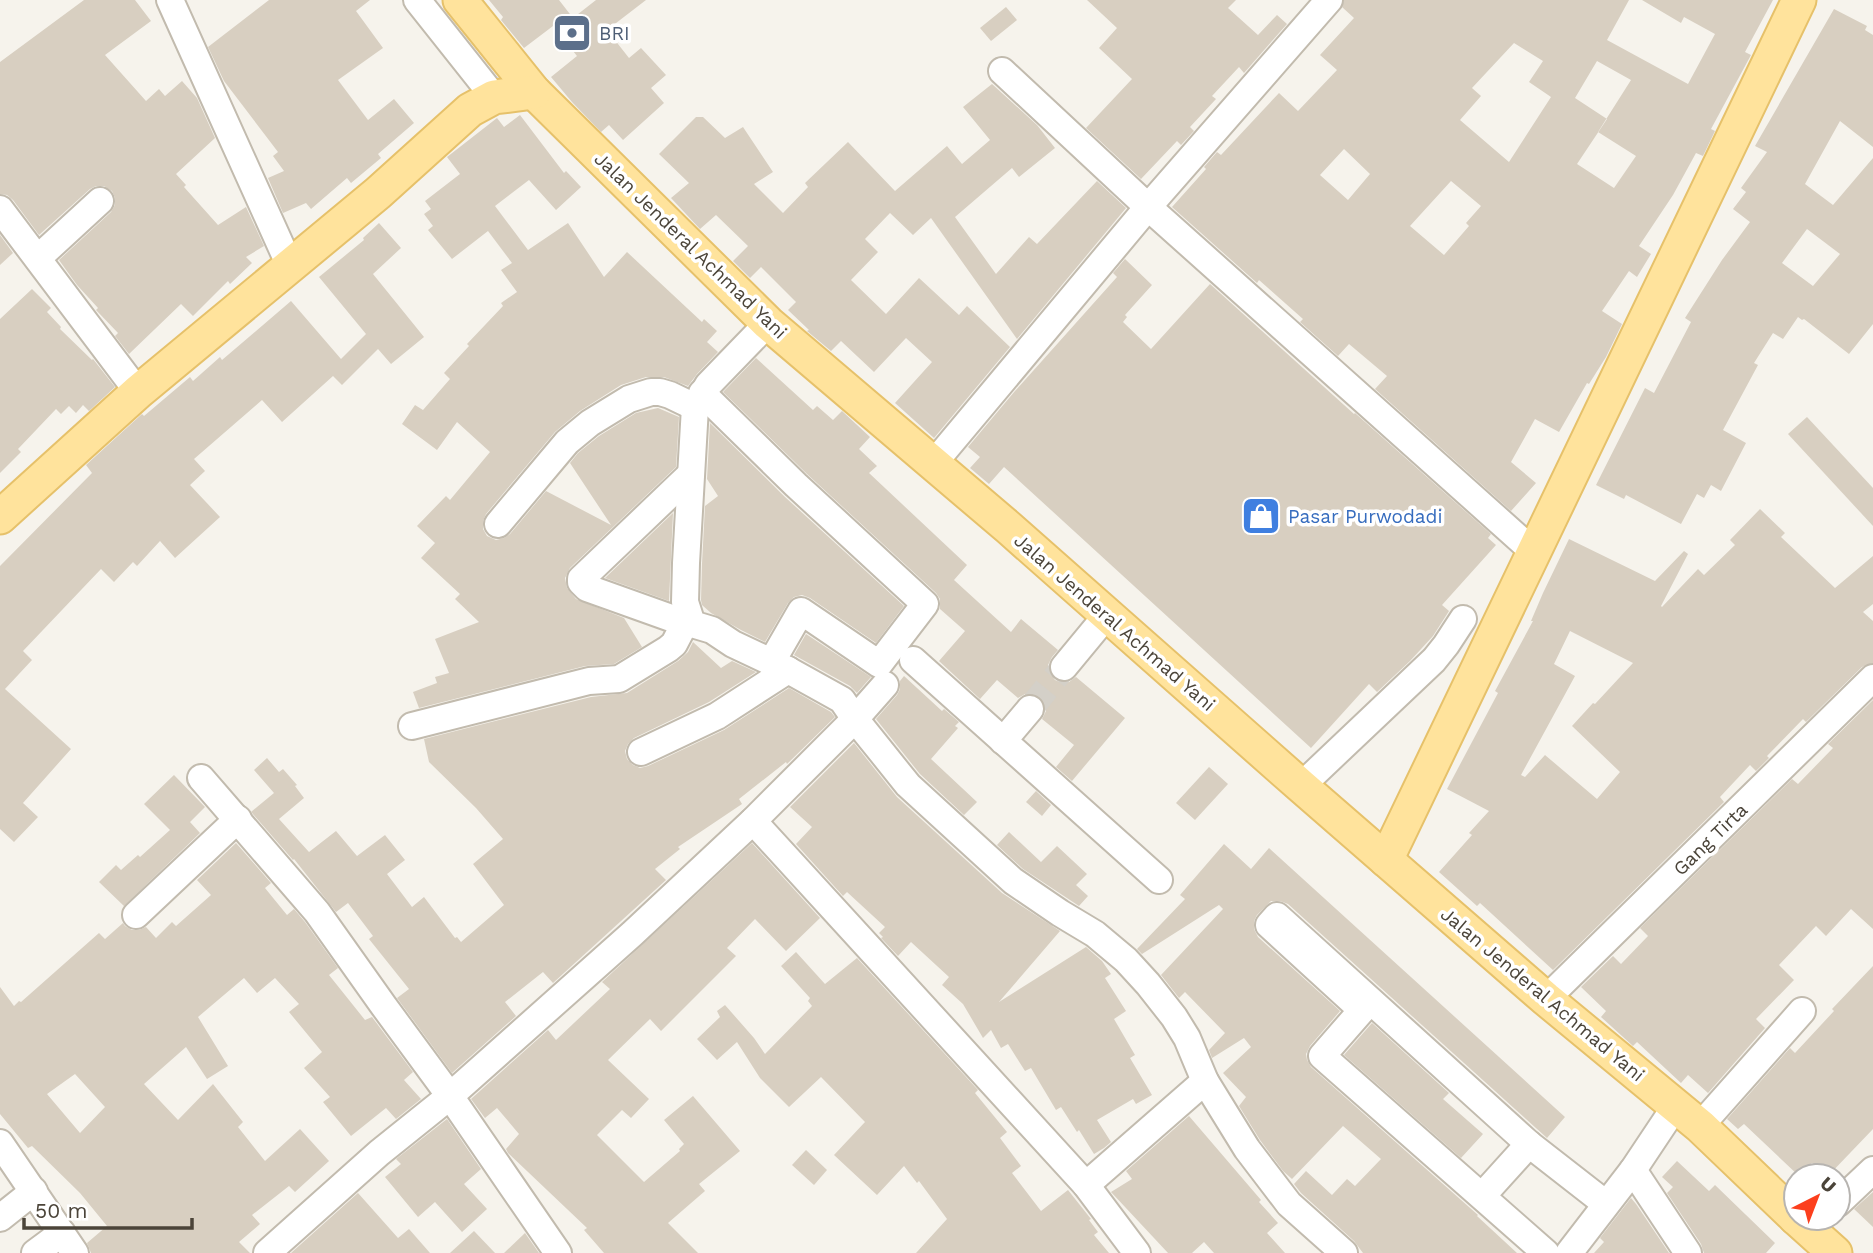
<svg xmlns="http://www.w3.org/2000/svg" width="1873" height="1253" font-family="'Work Sans',sans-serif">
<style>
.building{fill:#d8cfc1;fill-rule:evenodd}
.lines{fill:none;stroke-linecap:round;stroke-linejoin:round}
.minor-tunnel{stroke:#d4d0c8;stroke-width:26;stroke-dasharray:26 13;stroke-linecap:butt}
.minor-casing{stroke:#c2bbae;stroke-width:30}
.major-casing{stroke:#e6c16a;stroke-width:37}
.minor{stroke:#fff;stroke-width:26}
.major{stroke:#ffe39c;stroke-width:33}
.labels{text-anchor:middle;stroke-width:7;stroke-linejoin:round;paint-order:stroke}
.service-label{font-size:19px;fill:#4e5e75;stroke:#fff;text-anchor:start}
.street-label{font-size:19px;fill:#4b4439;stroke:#fff}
.shop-label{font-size:19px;fill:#366cbe;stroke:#fff;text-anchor:start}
</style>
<rect width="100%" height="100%" fill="#f6f3ec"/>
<g class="building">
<path d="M84 0H135L151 21 105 55 146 101 159 89 165 96 182 81 197 98 215 138 176 174 186 185 184 187 218 225 246 207 264 246 246 257 252 263 230 284 228 281 193 316 181 304 129 354 115 336 118 333 96 310 98 308 77 285 59 260 111 212 115 205V198L112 191 104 186H96L90 189 39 235 13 200 7 195 0 194V62Z"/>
<path d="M269 0H370L356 11 383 48 338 80 368 120 394 99 414 123 378 154 381 158 351 183 347 178 311 209 306 203 283 213 268 178 284 171 273 156 278 152 224 81 208 47Z"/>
<path d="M489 0H559L573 18 596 0H646L607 30 629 58 641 48 666 75 651 88 664 103 623 140 609 125 601 132 572 102 551 77 577 56 553 26 524 48 501 20 503 17Z"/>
<path d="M1087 0H1236L1228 8 1258 35 1277 15 1287 24 1244 73 1239 67 1212 96 1216 99 1190 127 1194 131 1181 145 1177 141 1141 179 1086 128 1132 79 1099 48 1117 28Z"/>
<path d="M1344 0H1629L1607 40 1688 84 1715 34 1684 17 1681 23 1642 0H1773L1745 52 1751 55 1711 129 1715 131 1703 156 1696 153 1673 195 1639 246 1651 254 1637 277 1629 271 1602 311 1622 324 1606 357 1589 384 1587 383 1559 432 1535 419 1511 462 1536 483 1511 511 1375 389 1387 376 1349 344 1338 356 1300 322 1303 319 1259 280 1257 283 1172 207 1206 169 1204 167 1217 152 1221 155 1279 93 1298 111 1337 70 1320 55 1354 18 1342 7ZM1514 43 1543 61 1529 82 1551 97 1509 162 1460 120 1481 96 1472 88ZM1597 61 1631 80 1598 132 1636 156 1614 188 1577 164 1607 119 1575 98ZM1344 149 1370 174 1348 200 1320 175ZM1451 181 1481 206 1466 223 1469 226 1444 255 1410 226Z"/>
<path d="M1006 7 1017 20 991 41 980 28Z"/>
<path d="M1834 9 1867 26 1865 30 1873 35V147L1840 121 1805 184 1833 205 1873 158V324L1849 354 1804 319 1802 320 1798 317 1783 339 1773 333 1754 363 1758 365 1723 430 1746 443 1721 491 1711 485 1704 498 1697 494 1681 524 1626 495 1624 499 1596 485 1645 388 1654 393 1691 322 1685 318 1722 260 1750 222 1733 209 1746 192 1741 188 1767 152 1755 146ZM1807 229 1840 254 1813 286 1782 263Z"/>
<path d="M992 84 1037 125 1055 148 1019 177 1012 168 955 217 996 274 1029 237 1037 244 1097 181 1126 208 1017 339 931 218 913 235 890 213 865 239 878 252 851 280 886 314 919 278 959 315 967 306 1010 347 934 438 895 403 932 362 906 338 874 372 841 341 831 351 807 331 809 330 788 310 796 302 761 267 750 278 733 261 748 246 716 215 700 229 671 198 689 183 659 154 696 117H703L725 138 743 127 773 172 754 184 783 213 808 187 805 183 848 142 895 191 947 146 962 164 990 140 963 107Z"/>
<path d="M520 115 564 173 566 171 581 187 556 210 529 180 495 206 528 250 568 223 604 277 627 252 702 322 704 319 717 331 707 342 718 352 697 374 688 386 664 377H646L621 385 580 411 555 432 486 514 483 521V529L487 536 496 540 504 538 510 534 546 491 611 525 570 463 578 453 599 436 636 413 658 408 679 417 676 467 570 568 565 578 567 588 576 599 624 618 642 647 614 664 585 666 419 708 413 692 437 683 435 677 449 673 435 639 479 622 455 599 460 594 421 558 435 543 417 526 446 496 450 500 490 452 457 422 437 450 402 424 415 405 423 410 450 379 444 373 469 346 467 344 503 306 501 303 517 292 501 270 512 263 488 231 452 259 428 230 433 226 424 214 431 209 425 201 460 174 447 157 497 118 504 127Z"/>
<path d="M379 223 401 248 373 274 424 337 391 364 378 349 342 385 333 376 282 422 262 400 194 459 205 471 190 485 220 517 175 558 160 541 137 566 133 562 114 582 101 569 23 651 32 660 5 689 71 749 23 803 38 817 14 842 0 829V566L92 473 86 465 142 414 144 416 190 377 193 381 220 357 222 360 291 301 341 359 366 334 319 277 364 240 363 238Z"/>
<path d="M0 235 13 253 0 265Z"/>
<path d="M1125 259 1152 285 1125 315 1127 317 1123 322 1151 349 1210 284 1354 414 1355 413 1491 534 1488 538 1496 545 1442 605 1449 611 1433 636 1410 661 1377 692 1369 684 1311 748 1004 467 989 484 970 468 980 457 968 447 1015 391 1117 277 1113 273Z"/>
<path d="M32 289 51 308 47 312 61 327 60 329 92 360 93 359 115 387 89 411 83 405 76 413 69 406 61 414 56 409 18 449 21 452 0 473V319Z"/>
<path d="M756 358 813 410 817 406 833 420 842 411 870 437 859 449 877 466 869 473 967 565 954 580 1011 632 1021 619 1058 650 1052 657 1048 665 1050 673 1055 680 1062 683 1069 682 1076 677 1125 718 1072 781 1056 767 1074 745 1042 719 1046 711 1045 703 1041 697 1032 693 1025 694 1018 698 997 680 980 699 939 661 965 631 940 609V599L936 593 807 474 723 392Z"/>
<path d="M1807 417 1873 488V526L1788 434Z"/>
<path d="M710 423 785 497 904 606 876 643 810 598 802 595 794 597 788 603 765 642 741 630 711 613 702 605 701 600 702 564 705 506 718 496 707 479Z"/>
<path d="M1760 509 1785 533 1781 537 1835 588 1873 556V604L1863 612 1873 621V663L1862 667 1806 722 1803 719 1767 756 1769 758 1756 771 1750 765 1720 797 1724 802 1553 970 1480 903 1477 906 1439 872 1472 835 1469 833 1489 811 1447 789 1498 693 1495 691 1533 621H1531L1543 593 1569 539 1655 581 1684 551 1688 554 1661 606 1662 607 1698 569 1704 575 1735 545 1730 540ZM1570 631 1633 663 1595 704 1593 703 1572 726 1620 772 1597 799 1545 755 1525 777 1521 775 1575 676 1554 664Z"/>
<path d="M673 513 669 601 605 578Z"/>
<path d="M806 634 871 677 857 693 850 686 794 655Z"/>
<path d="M693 642 721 668 732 661 756 672 709 702 634 738 628 744 625 751 627 759 633 765 640 768 648 766 724 730 789 688 831 712 835 717 787 764 786 762 739 799 742 804 678 847 680 849 655 869 666 880 553 983 543 972 505 1002 516 1016 452 1073 397 998 409 989 369 939 373 936 348 903 336 912 294 859 293 860 252 813 251 812 274 793 254 770 267 758 279 772 283 769 297 785 295 786 304 798 279 819 309 852 336 831 357 856 385 835 405 860 387 874 412 907 424 897 455 938 457 937 461 942 504 905 473 864 503 839 476 808 429 762 424 739 591 697 627 693 678 661 688 652Z"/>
<path d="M904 676 942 711 944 709 959 722 955 726 958 728 931 759 977 802 964 815 920 774 876 719 897 695 900 689V681Z"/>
<path d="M1873 700V929L1851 909 1826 936 1816 926 1779 965 1794 980 1756 1019 1765 1028 1708 1093 1688 1075 1681 1083 1637 1042 1633 1046 1601 1017 1606 1011 1581 987 1613 956 1621 964 1648 936 1640 928 1792 779 1798 784 1833 748 1828 744Z"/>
<path d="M854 743 897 797 1002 893 1060 931 999 1002 1086 947 1102 961 1111 974 1105 978 1126 1011 1114 1019 1135 1055 1130 1058 1152 1095 1136 1104 1133 1099 1097 1120 1111 1142 1104 1148 1094 1154 1079 1130 1077 1132 1061 1107 1056 1110 1031 1068 1025 1071 1008 1044 1001 1048 991 1030 983 1038 963 1004 942 985 949 977 911 942 898 956 881 938 883 937 879 933 885 927 847 892 843 896 796 844 812 827 790 807Z"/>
<path d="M1209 767 1228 784 1195 820 1176 803Z"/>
<path d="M174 775 205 807 190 822 200 833 124 906 99 882 116 865 121 870 138 855 140 857 170 830 144 804Z"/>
<path d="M1036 791 1051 805 1042 816 1026 802Z"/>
<path d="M1009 832 1041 862 1057 846 1087 874 1076 885 1088 896 1079 906 1023 869 997 845Z"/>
<path d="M236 843 271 883 265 888 287 915 294 909 305 922 338 968 329 975 365 1020 372 1017 413 1072 404 1080 421 1099 396 1119 386 1108 351 1136 323 1102 330 1097 304 1068 322 1052 289 1012 299 1004 275 978 257 993 244 978 198 1017 228 1066 207 1079 186 1047 144 1084 178 1120 213 1084 243 1122 238 1127 265 1161 300 1129 329 1161 295 1192 289 1186 252 1215 260 1224 239 1242 250 1253H91L87 1243 107 1226 80 1193 32 1146 28 1148 0 1114V987L14 1006 19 1001 21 1002 99 933 105 939 123 923 125 926 132 930H139L146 927 156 938 172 922 176 926 211 895 197 880ZM75 1074 105 1107 80 1133 47 1094Z"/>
<path d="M752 843 820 918 786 951 755 919 727 948 736 956 661 1031 650 1019 608 1060 649 1099 631 1118 622 1110 597 1135 644 1182 680 1151 679 1149 684 1144 664 1120 693 1096 740 1151 699 1184 705 1191 668 1223 698 1253H604L584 1230 587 1228 508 1153 506 1149 519 1134 497 1108 485 1118 471 1099 548 1030 556 1040 610 989 602 982Z"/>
<path d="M1224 844 1251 869 1269 848 1565 1117 1547 1138 1288 904 1280 901H1271L1257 915 1254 921V929L1258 937 1340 1011 1310 1046 1306 1054 1307 1060 1311 1067 1478 1215 1477 1216 1517 1253H1363L1354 1241 1301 1193 1294 1184 1306 1171 1332 1195 1347 1179 1355 1186 1381 1159 1343 1126 1292 1179 1283 1171 1260 1140 1239 1106 1246 1097 1223 1073 1251 1047 1244 1038 1212 1058 1209 1050 1225 1033 1185 992 1179 998 1161 975 1223 909 1219 905 1142 954 1137 949 1185 899 1180 895Z"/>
<path d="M796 952 825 984 857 958 978 1090 975 1093 1007 1132 1000 1138 1021 1166 1012 1173 1041 1211 1068 1190 1091 1219 1089 1220 1098 1232 1094 1235 1109 1253H916L947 1219 919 1181 917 1183 904 1166 877 1195 834 1155 865 1122 821 1077 789 1107 760 1078 737 1042 717 1060 697 1039 720 1017 717 1011 725 1005 754 1038 765 1054 812 1006 808 1001 810 998 781 966Z"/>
<path d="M1873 966V1129L1828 1176H1826L1812 1163 1799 1176 1744 1124 1738 1129 1727 1119 1790 1048 1795 1053 1834 1011 1832 1009Z"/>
<path d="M1372 1023 1449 1093 1443 1099 1483 1134 1461 1158 1344 1055Z"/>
<path d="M1189 1116 1261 1200 1259 1202 1278 1223 1267 1233 1285 1253H1214L1204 1242 1192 1253H1168L1111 1192 1132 1179 1126 1171Z"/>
<path d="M447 1119 481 1169 464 1184 487 1209 462 1232 435 1202 418 1217 385 1177 401 1164 396 1159Z"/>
<path d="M806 1150 827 1170 814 1185 792 1165Z"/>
<path d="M1677 1161 1709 1191 1715 1185 1775 1243 1766 1253H1704L1701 1244 1667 1193 1673 1187 1662 1177Z"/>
<path d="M1873 1192V1227L1854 1209Z"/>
<path d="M358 1193 398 1238 409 1229 430 1253H291Z"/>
<path d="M1631 1198 1636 1204 1669 1253H1594L1604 1242 1600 1238Z"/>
<path d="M474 1231 495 1253H450Z"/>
<path d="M525 1233 539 1253H504Z"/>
</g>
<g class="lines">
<path class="minor-tunnel" d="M1030 709 1064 667"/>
<g class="minor-casing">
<g id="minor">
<path d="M170 0 290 266"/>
<path d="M417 0 494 97"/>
<path d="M1002 71 1148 207 1534 552"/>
<path d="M0 209 138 392"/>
<path d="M38 258 100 201"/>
<path d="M768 323 708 385 695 407 686 563 685 602 692 624 712 630 733 644 788 670 842 700 855 719 908 785 1013 881 1060 913 1095 934 1126 960 1148 984 1174 1017 1187 1038 1205 1081 1247 1149 1289 1204 1344 1253"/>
<path d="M702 393 796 485 925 604 879 664 801 611 771 663"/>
<path d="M933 464 1148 207 1329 0"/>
<path d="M498 524 567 442 590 423 629 399 651 392H660L670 395 695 407"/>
<path d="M685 623 587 588 581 582V579L691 474"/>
<path d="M913 660 1159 880"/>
<path d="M1064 667 1107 615"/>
<path d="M412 726 589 681 619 679 668 649 674 644 685 623 692 624"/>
<path d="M1003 741 1030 709"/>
<path d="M641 752 717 716 788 670"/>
<path d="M201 778 317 912 383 1005 450 1096 558 1253"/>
<path d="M1301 786 1434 660 1446 645 1463 619"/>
<path d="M753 821 1086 1185 1137 1253"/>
<path d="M136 915 238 819"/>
<path d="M1546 999 1873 678"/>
<path d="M1370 1001 1322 1056 1546 1253"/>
<path d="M1362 1010 1269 925 1277 916 1529 1144 1606 1204"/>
<path d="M1700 1126 1802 1011"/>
<path d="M0 1143 75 1253"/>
<path d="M1633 1170 1688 1253"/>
<path d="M1086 1185 1205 1081"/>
<path d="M1482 1196 1529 1144"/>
<path d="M1838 1203 1873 1170"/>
<path d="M0 1218 34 1191"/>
<path d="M35 1253 62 1233"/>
<path d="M267 1253 379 1153 450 1096 632 934 753 821 855 719 885 685"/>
<path d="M1569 1253 1633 1170 1675 1107"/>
</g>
</g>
<g class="major-casing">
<g id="major">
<path d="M460 0 534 92 768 323 1009 528 1301 786 1546 999 1700 1126 1796 1218"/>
<path d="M0 517 138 392 378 193 470 110 494 97 534 92"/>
<path d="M1386 860 1799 0"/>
<path d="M1796 1218 1835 1253"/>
</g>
</g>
<use href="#minor" class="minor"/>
<use href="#major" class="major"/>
</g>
<defs>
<g id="bank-square" transform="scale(2.0125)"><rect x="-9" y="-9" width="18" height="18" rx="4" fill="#5c6f8a" stroke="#fff"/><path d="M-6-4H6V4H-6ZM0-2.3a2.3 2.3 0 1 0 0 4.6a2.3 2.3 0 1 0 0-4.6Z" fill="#fff"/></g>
<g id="shop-square" transform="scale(2.0125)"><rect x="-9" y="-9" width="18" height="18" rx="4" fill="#3f7fe0" stroke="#fff"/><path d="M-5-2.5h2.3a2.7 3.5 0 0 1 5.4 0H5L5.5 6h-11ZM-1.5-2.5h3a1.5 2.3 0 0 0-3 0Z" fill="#fff"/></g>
</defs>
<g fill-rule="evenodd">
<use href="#bank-square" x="572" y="33"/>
<use href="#shop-square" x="1261" y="516"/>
</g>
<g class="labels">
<g class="service-label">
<text x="599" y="40">BRI</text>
</g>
<g class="street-label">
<text transform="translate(691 245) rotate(44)" y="7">Jalan Jenderal Achmad Yani</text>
<text transform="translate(1115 622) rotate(41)" y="7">Jalan Jenderal Achmad Yani</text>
<text transform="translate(1710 839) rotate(-44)" y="7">Gang Tirta</text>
<text transform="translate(1543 994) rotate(40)" y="7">Jalan Jenderal Achmad Yani</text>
</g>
<g class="shop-label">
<text x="1288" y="523">Pasar Purwodadi</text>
</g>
</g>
<g transform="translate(1817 1197) rotate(42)"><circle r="33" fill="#ffffff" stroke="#b7b4b0" stroke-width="2"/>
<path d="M0-5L12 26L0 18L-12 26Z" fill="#fc3f1d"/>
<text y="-10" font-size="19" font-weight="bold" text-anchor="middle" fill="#4b4439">U</text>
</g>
<path d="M24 1218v10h168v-10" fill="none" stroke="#4b4439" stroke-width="3.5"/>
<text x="35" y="1218" font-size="21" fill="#4b4439" stroke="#ffffff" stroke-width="5" paint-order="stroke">50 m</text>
</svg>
